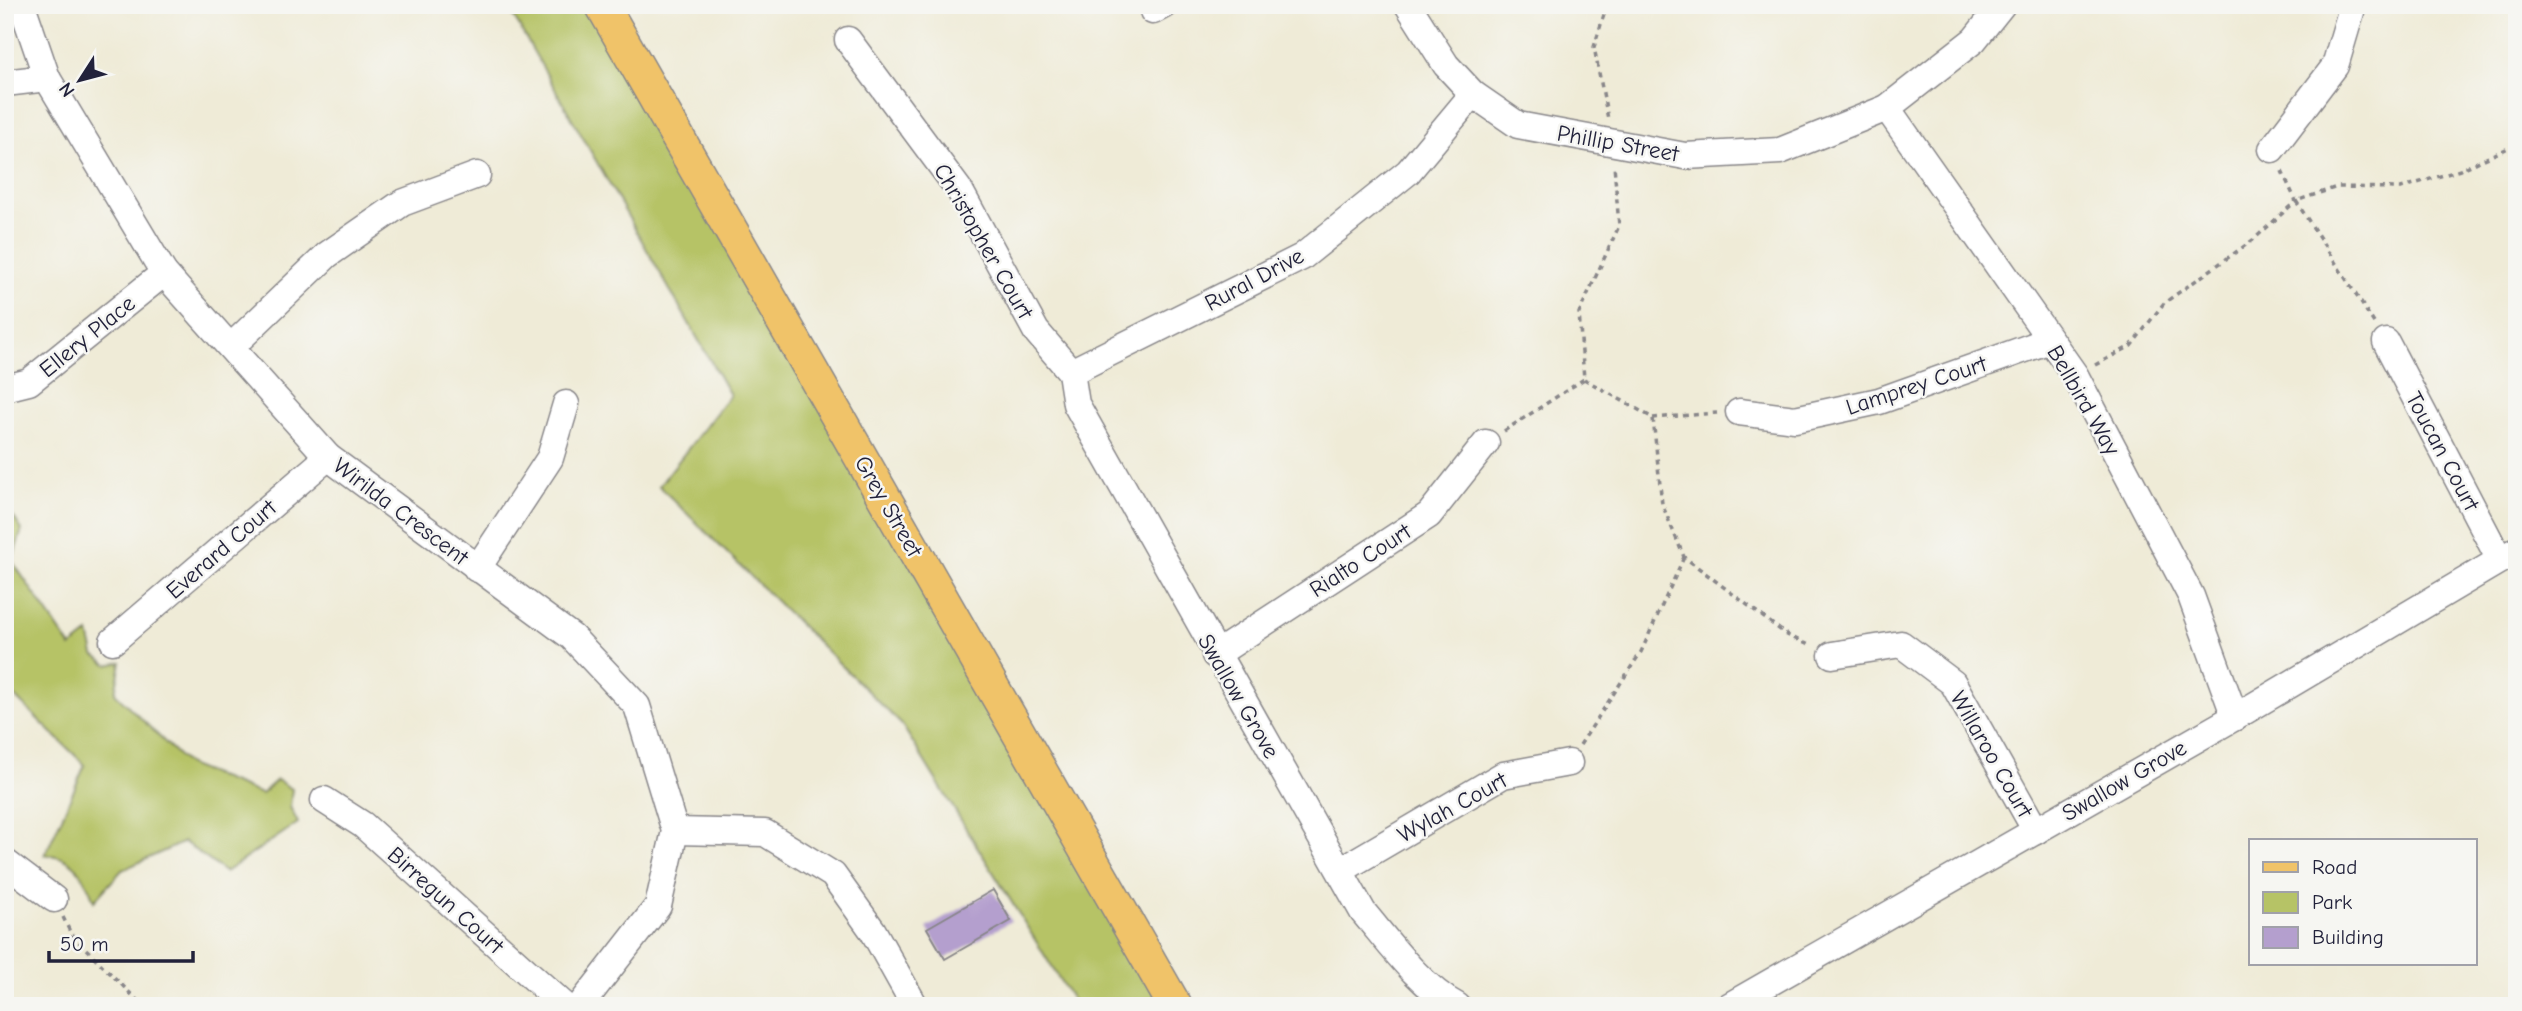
<svg xmlns="http://www.w3.org/2000/svg" width="2522" height="1011" font-family="'Comic Neue',sans-serif">
<style>
.green{fill:#b6c366;stroke:#6c7250;stroke-width:2}
.building{fill:#b49fce}
.lines{fill:none;stroke-linecap:round;stroke-linejoin:round}
.minor-casing{stroke:#888689;stroke-width:29}
.major-casing{stroke:#888689;stroke-width:36}
.path{stroke:#888689;stroke-width:3.5;stroke-dasharray:5 5;stroke-linecap:butt}
.minor{stroke:#fff;stroke-width:26}
.major{stroke:#f0c369;stroke-width:33}
.labels{text-anchor:middle;stroke-width:5;stroke-linejoin:round;paint-order:stroke}
.street-label{font-size:23px;fill:#22223b;stroke:#f6f6f2}
</style>
<rect width="100%" height="100%" fill="#f6f6f2"/>
<filter id="ink" filterUnits="userSpaceOnUse"><feTurbulence type="fractalNoise" baseFrequency=".0143" numOctaves="2"/><feDisplacementMap in="SourceGraphic" scale="14" xChannelSelector="R" yChannelSelector="G"/><feConvolveMatrix kernelMatrix="1 2 1 2 8 2 1 2 1" color-interpolation-filters="sRGB"/></filter>
<filter id="wash" filterUnits="userSpaceOnUse"><feTurbulence type="fractalNoise" baseFrequency=".00686" numOctaves="4" result="noise"/><feDisplacementMap in="SourceGraphic" scale="28" xChannelSelector="R" yChannelSelector="G"/><feGaussianBlur stdDeviation="1.57" result="paint"/><feColorMatrix in="noise" values="0 0 0 0 0 0 0 0 0 0 0 0 0 0 0 0 0 1.4 0 .05"/><feComposite in="paint" operator="in"/></filter>
<g filter="url(#wash)">
<rect width="100%" height="100%" fill="#efebd7"/>
<g class="green">
<path d="M507 5H592L1163 1006H1076L902 725 659 486 730 395Z"/>
<path d="M5 504 22 530 12 561 71 647 89 633 94 655 108 665 121 662 115 693 188 765 261 794 277 780 292 789 290 807 298 823 225 872 184 842 122 870 94 901C85 876 74 855 45 855L85 765 5 687Z"/>
</g>
<g id="blocks">
<path class="building" d="M993 890 1011 921 945 959 927 928Z"/>
</g>
</g>
<g filter="url(#ink)">
<use href="#blocks" fill-opacity="0" stroke="#888689" stroke-width="2"/>
<g class="lines">
<g class="minor-casing">
<g id="minor">
<path d="M22 5 47 78 164 273 328 457 572 637 637 706 675 831 658 906 580 1006"/>
<path d="M1408 5 1446 65 1473 94 1518 125 1685 156 1780 151 1887 108 1974 40 2002 5"/>
<path d="M1153 11 1164 5"/>
<path d="M848 40 960 191 1036 331 1071 372"/>
<path d="M5 83 47 78"/>
<path d="M1887 108 2075 375 2191 596 2235 717"/>
<path d="M2272 149 2335 66 2353 5"/>
<path d="M2386 342 2500 560"/>
<path d="M231 347 327 255 402 203 477 175"/>
<path d="M1071 372 1076 404 1363 912C1391 945 1419 985 1457 1006"/>
<path d="M1071 372 1302 257 1408 172 1473 94"/>
<path d="M5 388 29 382 164 273"/>
<path d="M1739 412 1795 419 1879 401 2050 340"/>
<path d="M477 569 550 458 566 404"/>
<path d="M113 641 328 457"/>
<path d="M1215 655 1429 515 1486 443"/>
<path d="M1832 655 1901 644 1953 683 2036 831"/>
<path d="M324 800 363 825 565 1006"/>
<path d="M675 831 765 833 833 875 873 931 915 1006"/>
<path d="M5 862 54 899"/>
<path d="M1341 870 1503 775 1569 763"/>
<path d="M1729 1006 2235 717 2517 550"/>
</g>
</g>
<g class="major-casing">
<path id="major" d="M602 5 1175 1006"/>
</g>
<g class="path">
<path d="M1607 5 1594 47 1608 119"/>
<path d="M2374 323 2296 201 2337 187 2401 188 2460 170 2517 144"/>
<path d="M2095 365 2131 346 2164 303 2253 240 2296 201 2281 169"/>
<path d="M1584 379 1653 418 1662 504 1684 557 1787 635 1811 646"/>
<path d="M1653 418 1717 413"/>
<path d="M1504 431 1584 379 1579 313 1619 226 1614 165"/>
<path d="M1580 745 1641 652 1684 557"/>
<path d="M63 917 71 934 143 1006"/>
</g>
<use href="#minor" class="minor"/>
<use href="#major" class="major"/>
</g>
</g>
<g class="labels">
<g class="street-label">
<text transform="translate(1618 143) rotate(10)" y="8">Phillip Street</text>
<text transform="translate(984 241) rotate(60)" y="8">Christopher Court</text>
<text transform="translate(1254 279) rotate(-28)" y="8">Rural Drive</text>
<text transform="translate(87 336) rotate(-39)" y="8">Ellery Place</text>
<text transform="translate(1916 385) rotate(-18)" y="8">Lamprey Court</text>
<text transform="translate(2084 400) rotate(60)" y="8">Bellbird Way</text>
<text transform="translate(2443 451) rotate(62)" y="8">Toucan Court</text>
<text transform="translate(889 506) rotate(60)" y="8">Grey Street</text>
<text transform="translate(401 511) rotate(37)" y="8">Wirilda Crescent</text>
<text transform="translate(221 549) rotate(-41)" y="8">Everard Court</text>
<text transform="translate(1360 560) rotate(-33)" y="8">Rialto Court</text>
<text transform="translate(1239 696) rotate(60)" y="8">Swallow Grove</text>
<text transform="translate(1992 754) rotate(60)" y="8">Willaroo Court</text>
<text transform="translate(2124 780) rotate(-30)" y="8">Swallow Grove</text>
<text transform="translate(1452 807) rotate(-29)" y="8">Wylah Court</text>
<text transform="translate(446 900) rotate(42)" y="8">Birregun Court</text>
</g>
</g>
<rect width="2522" height="1011" fill="none" stroke="#f6f6f2" stroke-width="28"/>
<rect x="2249" y="839" width="228" height="126" fill="#f6f6f2" stroke="#a1a1a9" stroke-width="2"/>
<rect x="2263" y="862" width="35" height="10" fill="#f0c369" stroke="#a1a1a9" stroke-width="2"/>
<text x="2312" y="874" font-size="21" fill="#22223b">Road</text>
<rect x="2263" y="892" width="35" height="21" fill="#b6c366" stroke="#a1a1a9" stroke-width="2"/>
<text x="2312" y="909" font-size="21" fill="#22223b">Park</text>
<rect x="2263" y="927" width="35" height="21" fill="#b49fce" stroke="#a1a1a9" stroke-width="2"/>
<text x="2312" y="944" font-size="21" fill="#22223b">Building</text>
<g transform="translate(80 80) rotate(234)" stroke="#f6f6f2" stroke-width="5" paint-order="stroke">
<path d="M0-5L12 26L0 18L-12 26Z" fill="#22223b"/>
<text y="-10" font-size="19" font-weight="bold" text-anchor="middle" fill="#22223b">N</text>
</g>
<path d="M49 951v10h144v-10" fill="none" stroke="#22223b" stroke-width="3.5"/>
<text x="60" y="951" font-size="21" fill="#22223b" stroke="#f6f6f2" stroke-width="5" paint-order="stroke">50 m</text>
</svg>
